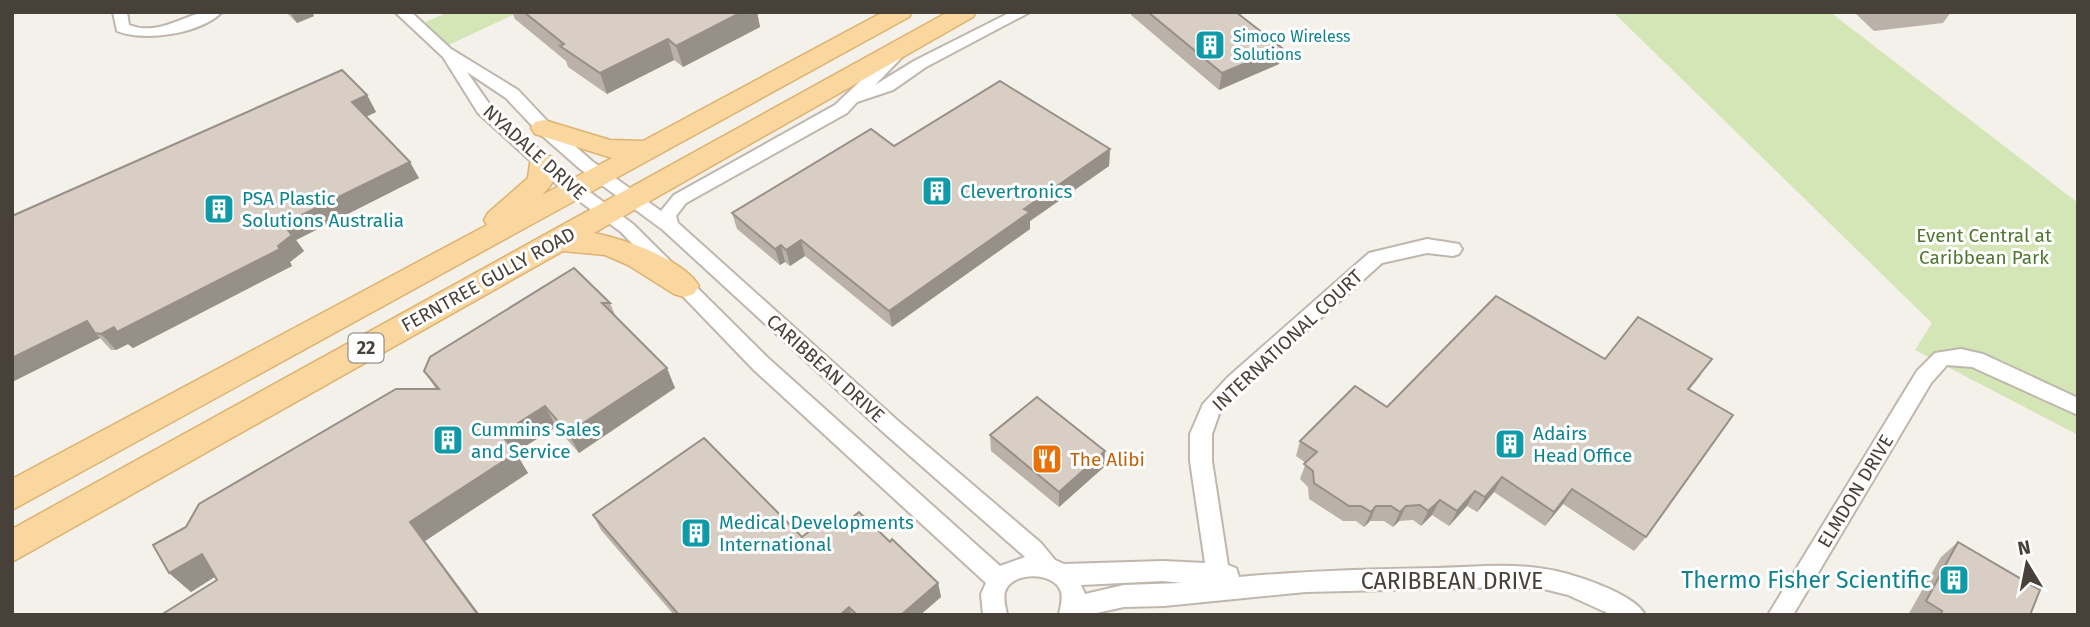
<svg xmlns="http://www.w3.org/2000/svg" width="2090" height="627" font-family="'Fira Sans',sans-serif">
<style>
.green{fill:#d4e6b6}
.lines{fill:none;stroke-linecap:round;stroke-linejoin:round}
.street-casing{stroke:#bfb7ad;stroke-width:4}
.primary-casing{stroke:#ddb36f;stroke-width:3}
.street{fill:#fff;fill-rule:evenodd}
.primary{fill:#f9d79f;fill-rule:evenodd}
.wall{fill:#bab1a8}
.shaded-wall{fill:#979088}
.building{fill:#d8cec3;stroke:#979088;stroke-width:2}
.labels{text-anchor:middle;stroke-width:6;stroke-linejoin:round;paint-order:stroke}
.far-culture-label{font-size:16px;fill:#0d838f;stroke:#fff;text-anchor:start}
.shield{fill:#fff;stroke:#7f7a74;stroke-width:2}
.shield-label{font-size:18px;font-weight:bold;fill:#484139}
.street-label{font-size:19px;fill:#484139;stroke:#fff}
.culture-label{font-size:19px;fill:#0d838f;stroke:#fff;text-anchor:start}
.park-label{font-size:19px;fill:#50772e;stroke:#fff}
.food-label{font-size:19px;fill:#c56008;stroke:#fff;text-anchor:start}
.near-culture-label{font-size:23px;fill:#0d838f;stroke:#fff;text-anchor:end}
.near-street-label{font-size:23px;fill:#484139;stroke:#fff}
</style>
<rect width="100%" height="100%" fill="#f4f0ea"/>
<g class="green">
<path d="M449 12H519L442 48 416 26Z"/>
<path d="M1613 12H1830L2078 203V435L1915 350 1932 323Z"/>
</g>
<g class="lines">
<g class="street-casing">
<g id="street">
<path d="M113 12H127L129 25C155 35 176 20 200 13 207 11 215 12 222 12 200 34 145 42 117 31Z"/>
<path d="M395 12H411L451 49 518 90 550 124 592 161 661 211 674 195 835 105 893 50 898 48 906 53 875 85 914 61 1011 12H1030L926 67 893 90 857 102 847 113 686 203 676 216 678 223 897 420 1041 543 1055 560 1064 564 1163 561 1205 563 1190 461V434L1203 404 1228 377 1369 253 1427 239 1459 244 1462 249 1459 254 1453 256 1427 253 1382 263 1242 389 1219 414 1212 434V461L1228 565 1236 568 1239 577C1305 571 1371 569 1437 568 1472 567 1510 563 1545 569 1568 572 1635 593 1645 615H1612L1568 595 1544 589 1509 587 1306 592 1164 606 1124 607 1087 615H1059C1060 608 1063 599 1061 592 1055 571 1011 571 1005 592 1003 599 1006 608 1007 615H983L981 594 986 583 754 370 621 232 555 183 478 113 443 57ZM467 72 506 98 538 132 580 169 663 230 883 432 1025 557 1000 566 768 358 633 224 567 175 490 105ZM1163 581 1182 583 1124 585 1085 594 1081 585Z"/>
<path d="M1961 349 1983 354 2078 398V415L1972 367 1947 365 1931 383 1793 615H1768L1917 371 1935 353Z"/>
</g>
</g>
<g class="primary-casing">
<g id="primary">
<path d="M883 12H912L909 17 12 510V479L487 225 484 220 488 213 528 178 530 163 534 157 543 154 552 157C561 171 553 185 542 195L612 158 535 134 531 128 535 122 544 120 610 140 643 141Z"/>
<path d="M948 12H976L973 17 594 233C624 239 683 259 699 286L694 294 684 297 674 294 628 265 605 255 563 251 12 562V529Z"/>
</g>
</g>
<use href="#street" class="street"/>
<use href="#primary" class="primary"/>
</g>
<g class="wall">
<path d="M286 12H312L314 16 297 23Z"/>
<path d="M512 12H757L760 27 683 67 674 60 607 94 568 67 566 61 515 19Z"/>
<path d="M1131 12H1236L1279 64 1219 90 1131 15Z"/>
<path d="M1854 12H1951L1943 23 1874 31Z"/>
<path d="M367 95 376 112 366 117 419 178 296 240 304 251 290 262 292 266 133 348 128 344 116 350H111L100 338 12 382Z"/>
<path d="M894 146 1110 149 1109 166 1030 221V229L892 327 805 256 790 266 785 262 780 265 737 229 732 213Z"/>
<path d="M574 268 610 303 616 317 675 388 579 453 556 427 515 452 528 473 425 541 217 580 215 577 191 592 169 573 436 389 424 371Z"/>
<path d="M1701 375 1689 390 1646 537 1634 551 1563 504 1545 526 1494 492 1477 512 1467 506 1449 526 1432 515 1421 526 1413 520 1399 521 1393 527 1384 521H1370L1364 527 1356 521H1343L1309 499 1308 487 1300 479 1306 463 1296 456 1300 441 1387 407Z"/>
<path d="M990 435 1104 467 1059 507 991 451Z"/>
<path d="M593 515 802 537 890 542 938 583 941 597 920 615H674L601 530Z"/>
<path d="M1958 542 2030 615H1908L1941 557Z"/>
</g>
<g class="shaded-wall">
<path d="M290 12H312L314 16 297 23Z"/>
<path d="M742 12H757L760 27 683 67 676 46Z"/>
<path d="M668 39 674 60 607 94 600 73Z"/>
<path d="M1282 48 1279 64 1219 90 1222 73Z"/>
<path d="M367 95 376 112 361 119 352 102Z"/>
<path d="M1110 149 1109 166 1030 221V229L892 327 889 311 1024 209Z"/>
<path d="M410 162 419 178 296 240 304 251 290 262 292 266 133 348 128 344 116 350 101 334 278 246 283 224Z"/>
<path d="M801 240 805 256 790 266 786 250Z"/>
<path d="M781 245 785 262 780 265 775 249Z"/>
<path d="M87 321 95 333 100 338 12 382V358Z"/>
<path d="M667 368 675 388 579 453 568 433Z"/>
<path d="M545 406 556 427 513 454 501 434Z"/>
<path d="M1105 451 1104 467 1059 507V492Z"/>
<path d="M516 453 528 473 425 541 480 615H478L410 522Z"/>
<path d="M1502 477 1494 492 1477 512 1485 497Z"/>
<path d="M1572 489 1563 504 1545 526 1554 512Z"/>
<path d="M1475 491 1467 506 1449 526 1457 511Z"/>
<path d="M1440 500 1432 515 1421 526 1428 511Z"/>
<path d="M1376 506 1370 521 1364 527 1371 512Z"/>
<path d="M1406 506 1399 521 1393 527 1400 512Z"/>
<path d="M202 554 222 572 191 592 169 573Z"/>
<path d="M938 583 941 597 920 615H901Z"/>
<path d="M849 607 852 615H840Z"/>
</g>
<g class="building">
<path d="M524 12H742L676 46 668 39 600 73 560 46 564 44Z"/>
<path d="M1148 12H1236L1282 48 1222 73Z"/>
<path d="M342 70 367 95 352 102 410 162 283 224 292 235 278 246 280 249 117 332 114 327 101 334 95 333 87 321 12 358V216Z"/>
<path d="M1000 81 1110 149 1024 209 1030 212 889 311 801 240 786 250 781 245 775 249 732 213 871 129 894 146Z"/>
<path d="M574 268 610 303H602L667 368 568 433 545 406 501 434 516 453 410 522 478 615H161L217 580 202 554 169 573 153 545 186 527 199 504 396 389H439L424 371 430 357Z"/>
<path d="M1496 296 1605 359 1638 317 1712 359 1688 389 1733 415 1646 537 1572 489 1554 512 1502 477 1485 497 1475 491 1457 511 1440 500 1428 511 1420 505 1406 506 1400 512 1391 506H1376L1371 512 1361 506H1349L1314 483 1313 471 1304 464 1317 452 1300 441 1355 386 1387 407Z"/>
<path d="M1037 397 1105 451 1059 492 990 435Z"/>
<path d="M704 438 802 537 816 526 848 521 859 512 890 542 892 539 938 583 901 615H857L849 607 840 615H679L593 515Z"/>
<path d="M1958 542 2040 590 2030 615H1941L1942 611 1926 601Z"/>
</g>
<defs>
<g id="building-square" transform="scale(1.575)"><rect x="-9" y="-9" width="18" height="18" rx="4" fill="#0f9aa8" stroke="#fff"/><path d="M-4-6H4V6H1V3H-1V6H-4ZM-2.5-4.3h1.7v1.8h-1.7ZM.8-4.3h1.7v1.8H.8ZM-2.5-1h1.7V.8h-1.7ZM.8-1h1.7V.8H.8Z" fill="#fff"/></g>
<g id="restaurant-square" transform="scale(1.575)"><rect x="-9" y="-9" width="18" height="18" rx="4" fill="#e8710a" stroke="#fff"/><path d="M-5-6h1v4h1v-4h1v4h1v-4h1v5L-1.5 .5V6h-2V.5L-5-1ZM5-6V6H3V1.5H1.5Q1.5-4 5-6Z" fill="#fff"/></g>
</defs>
<g fill-rule="evenodd">
<use href="#building-square" x="1210" y="45"/>
<use href="#building-square" x="937" y="191"/>
<use href="#building-square" x="219" y="209"/>
<use href="#building-square" x="448" y="440"/>
<use href="#building-square" x="1510" y="444"/>
<use href="#restaurant-square" x="1047" y="459"/>
<use href="#building-square" x="696" y="533"/>
<use href="#building-square" x="1954" y="580"/>
</g>
<g class="labels">
<g class="far-culture-label">
<text x="1233" y="42">Simoco Wireless<tspan x="1233" dy="18">Solutions</tspan></text>
</g>
<rect class="shield" x="348.5" y="333.5" width="35" height="29" rx="5"/>
<g class="shield-label">
<text x="366" y="354">22</text>
</g>
<g class="street-label">
<text transform="translate(535 152) rotate(42)" y="7">NYADALE DRIVE</text>
<text transform="translate(488 279) rotate(-29)" y="7">FERNTREE GULLY ROAD</text>
<text transform="translate(1287 340) rotate(-43)" y="7">INTERNATIONAL COURT</text>
<text transform="translate(826 368) rotate(42)" y="7">CARIBBEAN DRIVE</text>
<text transform="translate(1855 491) rotate(-59)" y="7">ELMDON DRIVE</text>
</g>
<g class="culture-label">
<text x="960" y="198">Clevertronics</text>
<text x="242" y="205">PSA Plastic<tspan x="242" dy="22">Solutions Australia</tspan></text>
<text x="471" y="436">Cummins Sales<tspan x="471" dy="22">and Service</tspan></text>
<text x="1533" y="440">Adairs<tspan x="1533" dy="22">Head Office</tspan></text>
<text x="719" y="529">Medical Developments<tspan x="719" dy="22">International</tspan></text>
</g>
<g class="park-label">
<text x="1984" y="242">Event Central at<tspan x="1984" dy="22">Caribbean Park</tspan></text>
</g>
<g class="food-label">
<text x="1070" y="466">The Alibi</text>
</g>
<g class="near-culture-label">
<text x="1931" y="588">Thermo Fisher Scientific</text>
</g>
<g class="near-street-label">
<text x="1452" y="589">CARIBBEAN DRIVE</text>
</g>
</g>
<rect width="2090" height="627" fill="none" stroke="#484139" stroke-width="28"/>
<g transform="translate(2027 564) rotate(350)" stroke="#ffffff" stroke-width="5" paint-order="stroke">
<path d="M0-5L12 26L0 18L-12 26Z" fill="#484139"/>
<text y="-10" font-size="19" font-weight="bold" text-anchor="middle" fill="#484139">N</text>
</g>
</svg>
